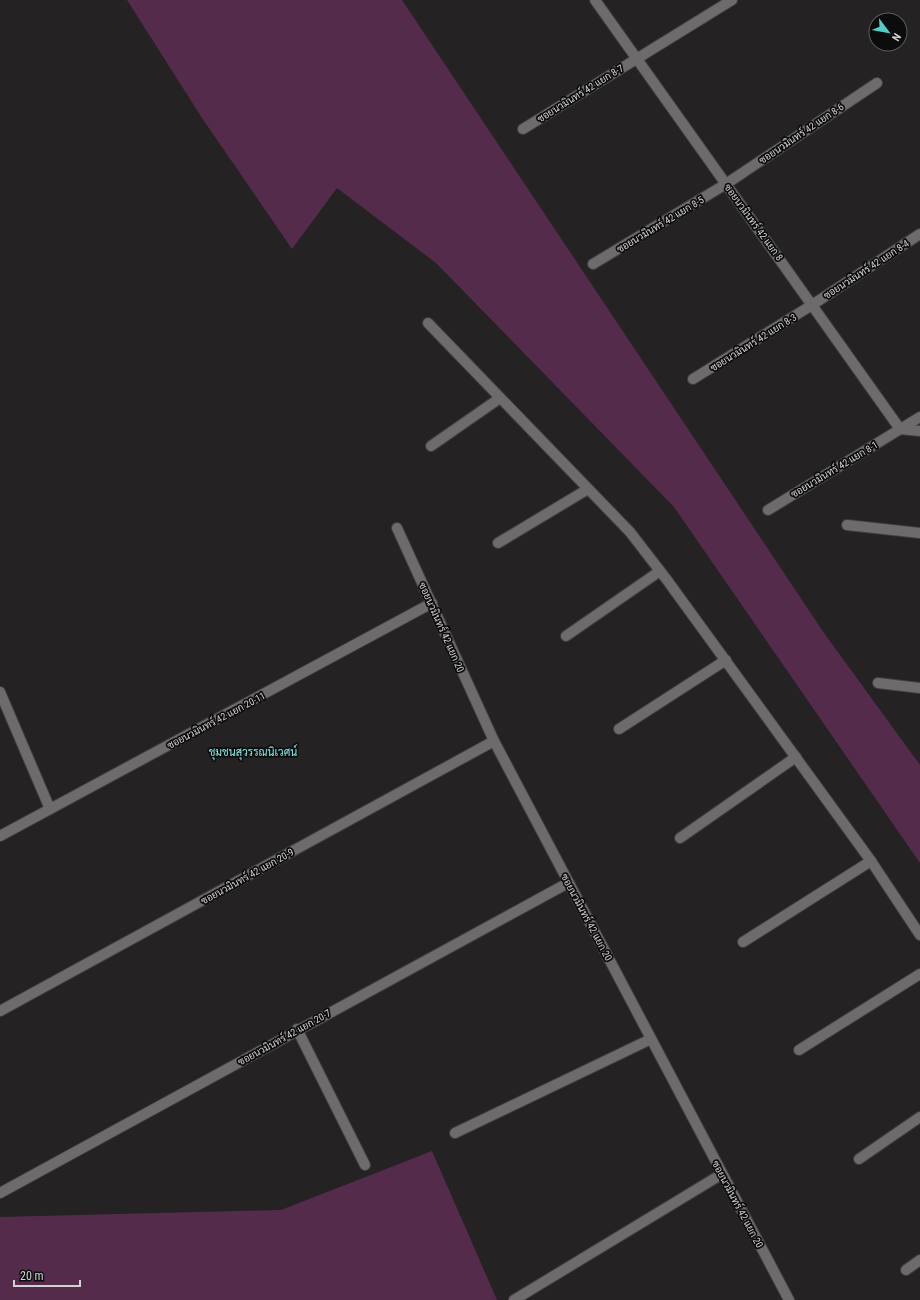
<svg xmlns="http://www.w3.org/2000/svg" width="920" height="1300" font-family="'Roboto Condensed',Sarabun,sans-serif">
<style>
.green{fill:#552b4b}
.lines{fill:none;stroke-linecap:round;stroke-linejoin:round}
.minor-casing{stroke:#413f40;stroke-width:12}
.minor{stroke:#6e6b6d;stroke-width:10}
.labels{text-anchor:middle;stroke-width:3.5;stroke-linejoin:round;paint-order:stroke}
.street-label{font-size:10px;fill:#d3d1d2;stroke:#0d0c0d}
.neighbourhood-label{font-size:11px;fill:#81ece7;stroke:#0d0c0d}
</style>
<rect width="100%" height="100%" fill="#252224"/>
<g class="green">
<path d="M127 0H402L824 633 920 765V863L674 507 436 263 337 188 292 249 202 118Z"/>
<path d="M432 1151 497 1300H0V1217L281 1210Z"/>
</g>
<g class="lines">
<g class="minor-casing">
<g id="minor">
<path d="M595 0 900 429 920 431"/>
<path d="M523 129 732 0"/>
<path d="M593 264 726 184 877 83"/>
<path d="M428 323 630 532 667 580 871 861 920 935"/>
<path d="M693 379 812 305 920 234"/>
<path d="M431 446 500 398"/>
<path d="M768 510 920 417"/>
<path d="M847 525 920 533"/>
<path d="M397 528 494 741 789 1300"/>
<path d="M498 543 588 489"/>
<path d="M566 636 660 571"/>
<path d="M878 683 920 688"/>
<path d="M0 692 50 809"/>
<path d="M619 729 726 660"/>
<path d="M0 836 432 603"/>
<path d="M680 838 796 757"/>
<path d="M743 942 871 861"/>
<path d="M0 1011 494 741"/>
<path d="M297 1029 365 1165"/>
<path d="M799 1050 920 974"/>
<path d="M455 1133 651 1039"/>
<path d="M859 1159 920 1117"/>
<path d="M0 1193 568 883"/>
<path d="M906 1270 920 1260"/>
<path d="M514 1300 722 1174"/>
</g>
</g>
<use href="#minor" class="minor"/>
</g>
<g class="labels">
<g class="street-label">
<text transform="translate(580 93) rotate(-32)" y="4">ซอยนวมินทร์ 42 แยก 8-7</text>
<text transform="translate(801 133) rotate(-34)" y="4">ซอยนวมินทร์ 42 แยก 8-6</text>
<text transform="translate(754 222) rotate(54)" y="4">ซอยนวมินทร์ 42 แยก 8</text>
<text transform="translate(660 224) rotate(-31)" y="4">ซอยนวมินทร์ 42 แยก 8-5</text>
<text transform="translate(866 269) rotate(-33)" y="4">ซอยนวมินทร์ 42 แยก 8-4</text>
<text transform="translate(753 342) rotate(-32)" y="4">ซอยนวมินทร์ 42 แยก 8-3</text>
<text transform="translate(834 469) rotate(-31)" y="4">ซอยนวมินทร์ 42 แยก 8-1</text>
<text transform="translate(442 627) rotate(66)" y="4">ซอยนวมินทร์ 42 แยก 20</text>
<text transform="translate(216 720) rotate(-28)" y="4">ซอยนวมินทร์ 42 แยก 20-11</text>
<text transform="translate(247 876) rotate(-29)" y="4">ซอยนวมินทร์ 42 แยก 20-9</text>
<text transform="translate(587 917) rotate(62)" y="4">ซอยนวมินทร์ 42 แยก 20</text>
<text transform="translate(284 1037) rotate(-29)" y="4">ซอยนวมินทร์ 42 แยก 20-7</text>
<text transform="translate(738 1204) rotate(62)" y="4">ซอยนวมินทร์ 42 แยก 20</text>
</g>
<g class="neighbourhood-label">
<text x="253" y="756">ชุมชนสุวรรณนิเวศน์</text>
</g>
</g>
<g transform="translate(888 32) rotate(122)"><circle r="19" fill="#0d0c0d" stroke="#5c5b5c"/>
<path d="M0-3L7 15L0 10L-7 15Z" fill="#53cdc9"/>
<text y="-6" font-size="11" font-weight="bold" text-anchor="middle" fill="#d3d1d2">N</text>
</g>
<path d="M14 1280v6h66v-6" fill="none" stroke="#d3d1d2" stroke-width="2"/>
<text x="20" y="1280" font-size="12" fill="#d3d1d2" stroke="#0d0c0d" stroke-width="3" paint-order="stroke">20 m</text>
</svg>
